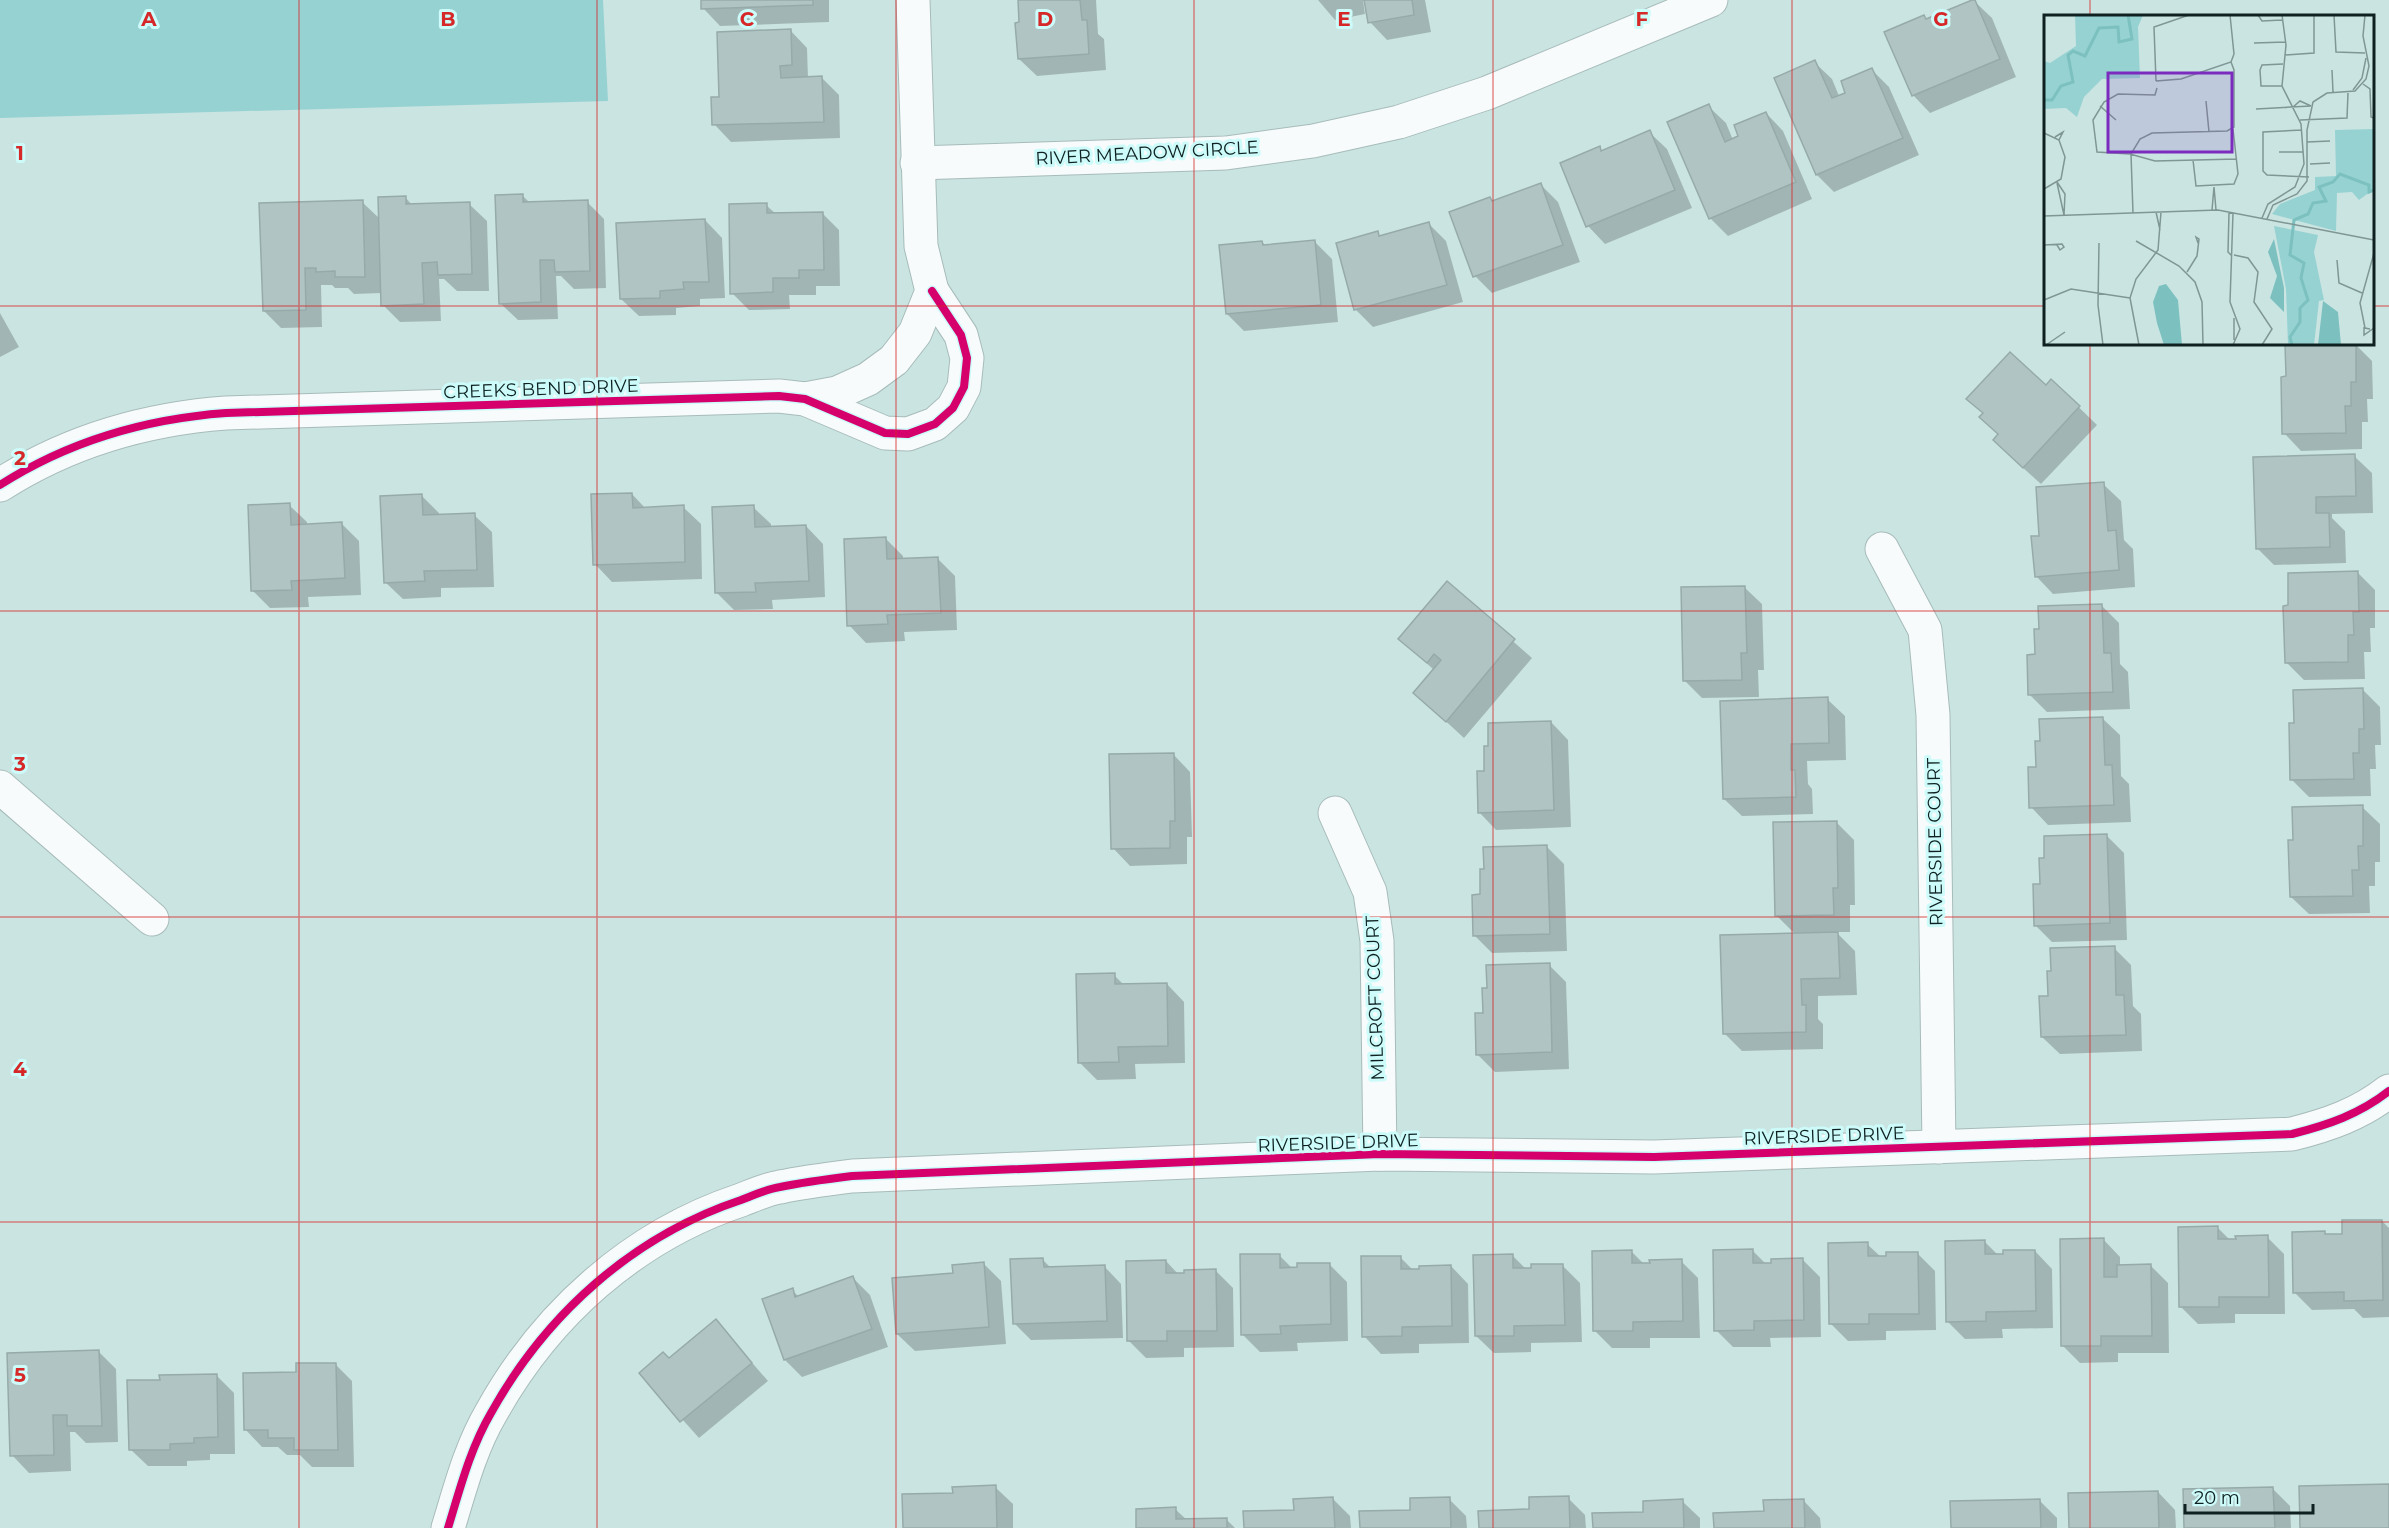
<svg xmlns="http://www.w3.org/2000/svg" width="2389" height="1528" font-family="Montserrat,sans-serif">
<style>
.forest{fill:#97d2d2}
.shadow{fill:#0003}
.building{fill:#b0c4c3;stroke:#96aba9;stroke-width:1.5}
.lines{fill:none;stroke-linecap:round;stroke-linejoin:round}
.minor-casing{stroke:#a7bcba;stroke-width:35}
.minor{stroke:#f7fbfb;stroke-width:33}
.cycleway-casing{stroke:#ccfbfa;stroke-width:11}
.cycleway{stroke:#d6006c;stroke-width:8}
.grid{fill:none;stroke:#d62828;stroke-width:1.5;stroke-opacity:0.55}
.labels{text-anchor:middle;stroke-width:6;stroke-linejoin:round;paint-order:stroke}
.street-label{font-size:18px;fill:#0e2020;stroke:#ccfbfa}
.inset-river{fill:none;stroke:#7cc1c0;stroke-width:3}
.inset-road{fill:none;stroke:#7f9694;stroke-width:1.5}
.view{fill:#7b2cbf;fill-opacity:0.15;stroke:#7b2cbf;stroke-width:3}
.inset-edge{fill:none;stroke:#0e2020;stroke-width:3}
.grid-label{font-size:20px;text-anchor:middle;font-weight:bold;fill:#d62828;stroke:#ccfbfa;stroke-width:6;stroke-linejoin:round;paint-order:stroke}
</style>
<rect width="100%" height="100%" fill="#cae4e2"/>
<path class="forest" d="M0 0H603L608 101 0 118Z"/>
<g class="shadow">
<path d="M702 0H829V22L720 26 703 8Z"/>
<path d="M1019 0H1096L1098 34 1104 39 1106 70 1037 76 1019 59 1021 24Z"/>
<path d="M1318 0H1425L1431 32 1387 40 1370 22 1366 1H1363L1365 14 1335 20Z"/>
<path d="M1974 1 1992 18 2016 77 1930 113 1913 95 1927 20Z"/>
<path d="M790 30 807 48 808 78H822L839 95 840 138 731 142 714 124 721 98Z"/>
<path d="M1814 62 1832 79 1839 96 1847 93 1872 70 1889 87 1919 155 1834 192 1817 175Z"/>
<path d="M1708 106 1726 123 1733 140 1766 113 1783 131 1812 199 1728 236 1710 218 1669 122Z"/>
<path d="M1649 132 1667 149 1692 208 1605 244 1588 226 1599 148 1603 152Z"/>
<path d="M1541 185 1558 202 1580 262 1492 293 1475 276 1490 198 1493 202Z"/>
<path d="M522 195 531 204 587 202 604 219 606 288 574 289 561 276H556L558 319 518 320 500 303Z"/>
<path d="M405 197 413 206 469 204 487 221 489 291H457L444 279H439L441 321 400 322 383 305 382 293 354 294 348 288H335L332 285H321L322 327 281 328 264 311 362 202 380 219Z"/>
<path d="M766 205 776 214 822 213 839 230 840 286H816V295H789L790 309 749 310 732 293Z"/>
<path d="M705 220 722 238 725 298 700 299V306L676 308V315L639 316 621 299Z"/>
<path d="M1429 224 1446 241 1463 302 1373 327 1355 309 1377 233 1381 237Z"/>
<path d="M1314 241 1332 259 1338 322 1244 331 1227 314 1262 242 1266 246Z"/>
<path d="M0 313 19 347 0 357Z"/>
<path d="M2355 344 2372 361 2373 399H2367L2368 422H2362V449L2301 451 2284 433 2287 345Z"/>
<path d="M2052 381 2097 425 2041 484 2012 458 1999 435 1984 414 1968 399 2046 387Z"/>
<path d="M2354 456 2372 473 2373 513 2332 514V518L2345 531 2346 563 2274 565 2257 548Z"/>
<path d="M2103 484 2121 501 2124 540 2133 549 2135 587 2053 594 2036 576 2041 537Z"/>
<path d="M632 494 646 509 683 507 701 524 702 579 612 582 595 564Z"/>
<path d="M422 496 439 513V516L474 515 492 532 494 587 441 588V597L403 599 385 582Z"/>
<path d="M289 505 307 522V525L342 524 359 541 361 595 308 597 309 607 270 608 253 591Z"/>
<path d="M753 507 771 524V528L806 526 823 544 825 597 772 600 773 609 734 610 717 593Z"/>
<path d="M886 539 903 556V560L938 559 955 576 957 630 904 632 905 641 866 643 849 625Z"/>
<path d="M2358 573 2375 590V628H2370L2371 652H2364L2365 679 2304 680 2287 663Z"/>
<path d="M1447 583 1532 658 1464 738 1415 693 1434 670 1400 639Z"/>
<path d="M1744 587 1762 604 1764 670H1758L1759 697 1702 698 1685 681Z"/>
<path d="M2101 605 2119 623 2120 664 2128 672 2130 709 2047 712 2030 695 2040 630Z"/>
<path d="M2363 690 2380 707 2381 745H2375L2376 769H2370L2371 796 2309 797 2292 780 2295 724Z"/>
<path d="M1827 699 1845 716 1846 760 1807 761 1808 784 1812 789 1813 814 1742 816 1724 799Z"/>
<path d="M2102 718 2120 735 2121 776 2129 784 2131 822 2048 825 2031 807 2038 768Z"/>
<path d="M1551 722 1568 740 1571 827 1496 830 1479 812 1486 773Z"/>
<path d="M1173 754 1190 772 1192 837H1187V864L1130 866 1113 848Z"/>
<path d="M2362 807 2380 824V862H2375V886H2369L2370 913 2309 914 2291 897 2294 841Z"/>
<path d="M1836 822 1854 840 1855 905H1850V932H1836L1855 951 1857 995 1818 996V1019L1823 1024V1049L1742 1051 1724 1033 1796 935 1777 916Z"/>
<path d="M2107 836 2124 853 2127 940 2052 942 2035 925 2042 885Z"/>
<path d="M1546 846 1564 864 1567 951 1492 953 1475 936Z"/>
<path d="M2114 948 2131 965 2133 1006 2141 1014 2142 1051 2060 1054 2042 1037 2049 998Z"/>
<path d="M1549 965 1566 982 1569 1069 1495 1072 1478 1055 1484 1015Z"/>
<path d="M1114 975 1125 986 1167 984 1184 1002 1185 1063 1135 1064 1136 1079 1097 1080 1079 1062Z"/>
<path d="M2382 1221 2389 1228V1317L2363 1318 2354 1309 2312 1310 2295 1293 2324 1232 2328 1236H2344Z"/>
<path d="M2217 1227 2231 1241 2267 1237 2284 1254 2285 1314H2235V1323L2198 1324 2181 1307Z"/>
<path d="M2103 1239 2120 1257V1266H2151L2168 1283 2169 1353H2118V1362L2080 1363 2063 1346Z"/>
<path d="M1985 1242 1998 1255 2035 1251 2052 1269 2053 1328 2002 1329 2003 1338 1965 1339 1948 1322Z"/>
<path d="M1867 1244 1881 1257 1918 1254 1935 1271 1936 1330 1886 1331V1340L1848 1341 1831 1324Z"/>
<path d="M1631 1251 1645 1265 1681 1261 1698 1278 1700 1338H1650V1348H1612L1595 1331Z"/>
<path d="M1753 1251 1766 1264 1803 1260 1820 1277 1821 1337 1770 1338 1771 1347H1733L1716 1330Z"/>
<path d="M1279 1255 1293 1269 1329 1264 1347 1282 1348 1341 1297 1343 1298 1351 1260 1352 1242 1334Z"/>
<path d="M1513 1256 1526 1269 1563 1266 1580 1283 1582 1342 1531 1343V1352L1494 1353 1476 1336Z"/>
<path d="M1400 1257 1414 1271 1451 1266 1468 1284 1469 1343 1419 1344V1353L1381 1354 1364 1336Z"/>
<path d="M1042 1259 1051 1268 1104 1266 1121 1284 1123 1338 1031 1340 1014 1323Z"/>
<path d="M1166 1261 1179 1275 1216 1271 1233 1288 1234 1347 1184 1348V1357L1146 1358 1129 1341Z"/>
<path d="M984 1264 1001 1281 1006 1344 915 1351 897 1334Z"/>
<path d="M853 1278 870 1295 888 1347 802 1377 785 1360 764 1300 792 1290 799 1297Z"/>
<path d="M716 1321 768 1381 699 1438 641 1373 669 1360Z"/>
<path d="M98 1351 116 1369 118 1442 86 1443 75 1432H70L71 1471 29 1473 12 1455Z"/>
<path d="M335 1364 352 1381 354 1467H312L300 1455H287L278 1447H262L245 1429 298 1373Z"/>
<path d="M216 1375 234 1393 235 1454H210V1460L187 1461V1466H148L130 1449 162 1381Z"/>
<path d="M995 1487 1013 1504V1528H904L954 1494Z"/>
<path d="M2273 1489 2290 1506 2291 1528H2186Z"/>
<path d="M2158 1492 2175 1510 2176 1528H2071Z"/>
<path d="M1568 1498 1585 1515 1586 1528H1480Z"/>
<path d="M1333 1499 1350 1516 1351 1528H1245Z"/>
<path d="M1449 1499 1466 1516 1467 1528H1361Z"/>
<path d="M1803 1500 1820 1518 1821 1528H1715Z"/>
<path d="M2039 1500 2057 1518V1528H1952Z"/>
<path d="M1682 1501 1700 1518V1528H1594Z"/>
<path d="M1175 1509 1187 1520 1226 1519 1235 1528H1138Z"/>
</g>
<g class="building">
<path d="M701 0H813V5L701 9Z"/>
<path d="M1018 0H1080L1082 20H1087L1089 54 1018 59 1015 23 1019 22Z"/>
<path d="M1364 0H1412L1414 15 1368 23Z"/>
<path d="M1972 0H1975L2000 59 1912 96 1884 32 1924 15 1926 19Z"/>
<path d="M791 29 792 65 780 66 781 78 822 76 824 122 712 125 711 97H719L717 32Z"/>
<path d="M1815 60 1832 98 1845 93 1841 81 1872 68 1903 138 1816 175 1774 78Z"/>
<path d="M1709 104 1725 142 1738 136 1734 125 1766 112 1796 182 1709 219 1667 122Z"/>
<path d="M1650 130 1675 190 1586 227 1560 163 1600 146 1601 151Z"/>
<path d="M1541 183 1563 245 1473 277 1449 212 1490 197 1492 201Z"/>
<path d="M523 194V202L588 200 590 271 555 272 554 260H540L541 302 499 304 495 195Z"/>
<path d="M406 196V204L470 202 472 274 438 275 437 262 422 263 424 304 381 306 378 197Z"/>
<path d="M363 200 365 277H335V271L316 272V268H305L306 310 263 311 259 203Z"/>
<path d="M767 203V213L823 212 824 270H799V278H773V292L730 294 729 204Z"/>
<path d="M705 219 709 282H683L684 289 660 291V298L620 299 616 223Z"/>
<path d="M1429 222 1447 285 1354 310 1336 243 1378 231 1379 236Z"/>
<path d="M1315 240 1321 305 1226 314 1219 245 1262 241 1263 245Z"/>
<path d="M2285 344H2356V382H2351V406H2345L2346 433 2282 434 2281 377 2286 376Z"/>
<path d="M2010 352 2046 385 2051 379 2080 406 2023 468 1993 440 1998 434 1979 417 1983 413 1966 399Z"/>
<path d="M2355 454 2356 496 2316 497V513H2329L2330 547 2256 549 2253 457Z"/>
<path d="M2104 482 2108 531 2116 530 2119 570 2035 577 2031 536H2039L2036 487Z"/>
<path d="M632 493 633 508 684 505 685 562 593 565 591 494Z"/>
<path d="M422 494 423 515 475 513 477 570 424 571 425 581 384 583 380 496Z"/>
<path d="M290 503 291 525 342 522 345 578 291 581 292 590 251 591 248 505Z"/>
<path d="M754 505 755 527 806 525 809 581 755 583 756 592 715 593 712 507Z"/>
<path d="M886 537 887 559 938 557 941 613 887 615 888 624 847 626 844 539Z"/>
<path d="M2358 571 2359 612H2353L2354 635H2348V662L2285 663 2283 606 2288 605V573Z"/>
<path d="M1447 581 1515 639 1446 722 1413 693 1441 660 1434 654 1427 663 1398 639Z"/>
<path d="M1745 586 1747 653H1741L1742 680 1683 681 1681 587Z"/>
<path d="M2102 604 2104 653H2111L2113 692 2028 695 2027 655 2035 654 2034 629H2039L2038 606Z"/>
<path d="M2363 688 2364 729H2359V753H2353L2354 779 2290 780 2289 723H2294L2293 690Z"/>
<path d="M1828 697 1829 743 1791 744V770H1795L1796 797 1723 799 1720 701Z"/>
<path d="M2103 717 2105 765H2112L2114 805 2029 808 2028 767H2036L2035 741H2040L2039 719Z"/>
<path d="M1551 721 1554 810 1478 813 1477 771H1484V746H1488V723Z"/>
<path d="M1174 753 1175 821H1170V848L1111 849 1109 754Z"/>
<path d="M2363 805V846H2358L2359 870H2352L2353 896 2290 897 2288 840H2293L2292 807Z"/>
<path d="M1837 821 1838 888H1833L1834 915 1775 916 1773 822Z"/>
<path d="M2107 834 2110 923 2034 926 2033 884H2040L2039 858H2044V836Z"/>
<path d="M1547 845 1550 934 1473 936 1472 895 1480 894V869H1484L1483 847Z"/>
<path d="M1838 932 1840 978 1801 979 1802 1005H1806V1032L1723 1034 1720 935Z"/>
<path d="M2115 946 2116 995H2124L2126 1035 2041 1037 2039 996H2048L2047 971H2051L2050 948Z"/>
<path d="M1550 963 1552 1052 1476 1055 1475 1013H1483L1482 988H1487L1486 965Z"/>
<path d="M1115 973V984L1167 983 1168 1046 1118 1047 1119 1062 1078 1063 1076 974Z"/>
<path d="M2342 1220H2382L2383 1300 2344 1301V1292L2293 1293 2292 1232 2325 1231V1234H2342Z"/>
<path d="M2218 1226V1239H2236L2235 1236 2268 1235 2269 1297H2219V1307H2179L2178 1227Z"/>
<path d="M2104 1238V1277H2117V1265L2151 1264 2152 1336H2101V1346H2061L2060 1239Z"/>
<path d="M1985 1240V1254H2003V1250H2035L2036 1311 1986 1312V1321L1946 1322 1945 1241Z"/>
<path d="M1868 1242V1256H1886V1252H1918L1919 1314H1869V1324H1829L1828 1243Z"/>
<path d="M1753 1249V1263H1771V1259L1803 1258 1804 1320 1754 1321V1330L1714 1331 1713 1250Z"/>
<path d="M1632 1250V1263H1650L1649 1260 1682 1259 1683 1321 1633 1322V1331H1593L1592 1251Z"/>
<path d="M1240 1254H1280V1268L1297 1267V1263H1330L1331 1324 1280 1326 1281 1334 1241 1335Z"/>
<path d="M1513 1254V1268H1531V1264H1563L1565 1325 1514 1326V1336H1475L1473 1255Z"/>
<path d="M1361 1256H1401V1269H1419V1266L1451 1265 1452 1326 1402 1327V1336L1362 1337Z"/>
<path d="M1043 1258 1044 1267 1105 1265 1107 1321 1013 1324 1010 1259Z"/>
<path d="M1166 1260V1273H1184V1270L1216 1269 1217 1331H1167V1341H1127L1126 1261Z"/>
<path d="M984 1262 989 1327 896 1334 892 1278 953 1273 952 1265Z"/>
<path d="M853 1276 872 1329 784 1360 762 1299 793 1288 795 1297Z"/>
<path d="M716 1319 752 1363 680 1422 639 1373 663 1352 669 1358Z"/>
<path d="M99 1350 102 1426H67V1415H53L54 1455 10 1456 7 1353Z"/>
<path d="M296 1363H336L338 1450H294V1438H268V1430H244L243 1373 296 1372Z"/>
<path d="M217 1374 218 1437 194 1438V1443L170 1444V1450H129L127 1380H160L159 1375Z"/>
<path d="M2389 1484V1528H2300L2299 1486Z"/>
<path d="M996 1485 997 1528H903L902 1494 953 1493 952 1487Z"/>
<path d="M2273 1487 2275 1528H2184L2183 1489Z"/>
<path d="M2158 1491 2159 1528H2069L2068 1493Z"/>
<path d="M1569 1496 1570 1528H1479L1478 1511 1529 1509V1497Z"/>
<path d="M1333 1497 1335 1528H1244L1243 1511 1294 1510 1293 1499Z"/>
<path d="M1450 1497 1451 1528H1360L1359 1511 1410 1510V1498Z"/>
<path d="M1683 1499 1684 1528H1593L1592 1513 1643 1512V1501Z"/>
<path d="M1804 1499 1805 1528H1714L1713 1513 1764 1511 1763 1500Z"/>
<path d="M2040 1499 2041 1528H1951L1950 1501Z"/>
<path d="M1176 1507V1519L1227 1518V1528H1136V1509Z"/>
</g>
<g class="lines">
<g class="minor-casing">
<g id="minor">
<path d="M917 163 1226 153 1313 141 1399 122 1487 93 1711 0"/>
<path d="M805 399 837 393 868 379 894 360 915 333 932 291 921 246 913 0"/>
<path d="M0 485C69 441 144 419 226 413L779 396 805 399 885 433 908 434 935 424 953 408 964 387 967 358 961 335 932 291"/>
<path d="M1882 549 1925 630 1933 715 1939 1147"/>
<path d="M0 787 152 919"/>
<path d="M1335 813 1370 892 1377 941 1380 1154"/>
<path d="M448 1528C460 1489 470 1449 491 1413 546 1314 633 1236 741 1200 754 1195 767 1189 780 1187 804 1182 828 1179 852 1176L1380 1154 1654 1157 2292 1134C2328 1125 2360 1114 2389 1091"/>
</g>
</g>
<use href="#minor" class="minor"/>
<g class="cycleway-casing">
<g id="cycleway">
<path d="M0 485C69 441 144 419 226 413L779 396 805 399 885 433 908 434 935 424 953 408 964 387 967 358 961 335 932 291"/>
<path d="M448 1528C460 1489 470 1449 491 1413 546 1314 633 1236 741 1200 754 1195 767 1189 780 1187 804 1182 828 1179 852 1176L1380 1154 1654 1157 2292 1134C2328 1125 2360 1114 2389 1091"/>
</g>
</g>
<use href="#cycleway" class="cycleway"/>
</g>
<path class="grid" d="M299 0V1528M597 0V1528M896 0V1528M1194 0V1528M1493 0V1528M1792 0V1528M2090 0V16M0 306H2046M2372 306H2389M2090 344V1528M0 611H2389M0 917H2389M0 1222H2389"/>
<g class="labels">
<g class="street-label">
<text transform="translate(1147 153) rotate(-3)" y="6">RIVER MEADOW CIRCLE</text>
<text transform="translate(541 389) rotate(-2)" y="6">CREEKS BEND DRIVE</text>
<text transform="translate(1935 842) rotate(-91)" y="6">RIVERSIDE COURT</text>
<text transform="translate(1375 998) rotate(-92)" y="6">MILCROFT COURT</text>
<text transform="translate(1824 1136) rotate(-2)" y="6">RIVERSIDE DRIVE</text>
<text transform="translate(1338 1143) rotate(-2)" y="6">RIVERSIDE DRIVE</text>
</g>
</g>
<g transform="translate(2044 15)">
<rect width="330" height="330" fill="#cae4e2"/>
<path d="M31 0H99L94 12 96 63 58 64 40 82 33 102 22 93 0 94V46L6 48 32 31ZM330 114V174L315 185 308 177 293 178 292 216 228 199 236 189 271 175V162L292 161 291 115ZM230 211 274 220 270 237 280 285 275 286 270 330H244L242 274Z" fill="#97d2d2"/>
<path d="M230 224 240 273V297L226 283 233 261 224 237ZM122 269 134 285 138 330H120L113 308 109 287 115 271ZM279 286 294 297 297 330H274Z" fill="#7cc1c0"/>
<path class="inset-river" d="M0 85H8L17 71 29 67 24 40 29 36 41 41 55 13 74 12 75 27 88 24 84 0M248 330 246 322 256 307V293L264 285 257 263 260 248 246 240 250 205 264 199 269 188 282 186 275 172 289 167 296 159 325 170V177L330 175"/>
<path class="inset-road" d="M214 0 218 6 238 5M290 0 292 37 321 38M210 28 242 27M241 40 270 38V0M288 55 289 77M112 66 137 64 187 47 190 39 186 0M112 66 110 12 145 0M319 69 326 74 327 102 330 103M238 71H217L216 55 218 50 239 49M113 73 111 80 74 79 60 87 49 105 53 137 86 139 111 146 193 144M309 75 318 63 322 43M162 86 165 117M56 91 72 105M249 92 256 86 267 91M212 94 267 91M256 105 303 103 304 78M258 115 219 117V156L223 160 265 162M0 118 15 125 21 142 17 164 0 174M11 122 19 117 15 125M263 127 286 126M235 137H259M149 145 152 171 190 169 194 159 189 114M266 149 286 148M13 167 21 179 20 200M13 168 20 200M170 172 172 195M168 195 170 172M112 197 116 215M185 197 184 237 188 241M89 198 87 139 96 124 108 118 183 116 190 112V55L187 47M189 198 186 287 196 314 189 330M0 201 174 195 330 225M218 203 224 189 251 172 260 149 257 109 238 71 242 30 238 0M223 204 229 190 253 179 263 166V115L269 87 283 78 311 76 322 64 325 51 319 21 321 0M92 226 135 251 151 267 158 287 159 330M55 228 54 290 59 330M0 230 18 229 20 232 16 235 13 230M190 240 204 243 214 257 210 287 228 314 218 330M293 245 295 268 318 278M143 257 153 241 155 224 152 222 154 228M0 285 27 274 86 283M190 303V325M320 312V320L330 313M326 314 321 313 316 288 330 238M2 330 21 317M95 330 86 283 92 264 114 235 117 197"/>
<path class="view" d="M64 58H188V137H64Z"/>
<rect width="330" height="330" class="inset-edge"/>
</g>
<g class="grid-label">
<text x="149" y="26">A</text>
<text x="448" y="26">B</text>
<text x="747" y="26">C</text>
<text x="1045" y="26">D</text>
<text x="1344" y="26">E</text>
<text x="1642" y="26">F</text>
<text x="1941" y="26">G</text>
<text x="20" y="160">1</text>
<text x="20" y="465">2</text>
<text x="20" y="771">3</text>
<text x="20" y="1076">4</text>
<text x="20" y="1382">5</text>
</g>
<path d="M2185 1504v9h128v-9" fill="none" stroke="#0e2020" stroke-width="3"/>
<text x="2194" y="1504" font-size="18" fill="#0e2020" stroke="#ccfbfa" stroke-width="4.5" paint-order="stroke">20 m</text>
</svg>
